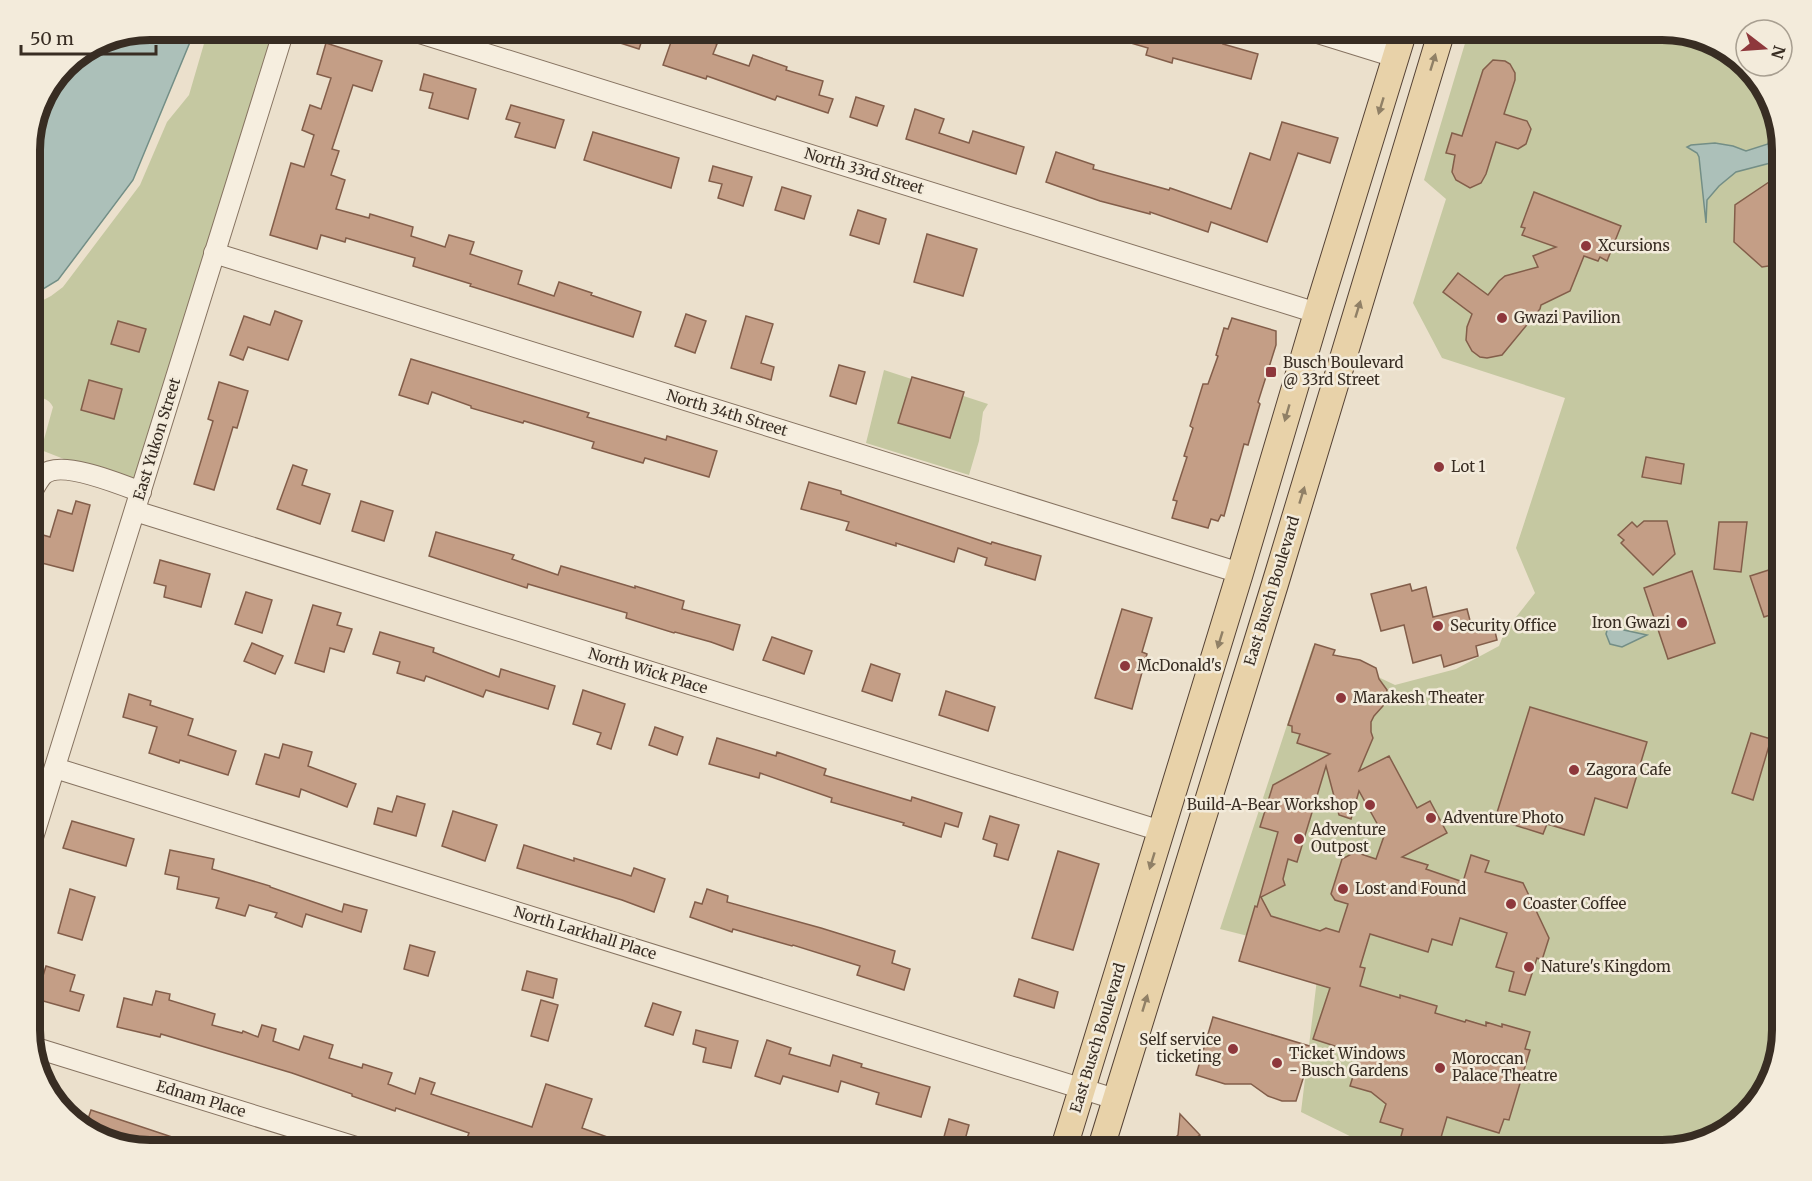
<svg xmlns="http://www.w3.org/2000/svg" width="1812" height="1181" font-family="Merriweather,serif">
<style>
.green{fill:#c5c8a1}
.water{fill:#acc0b9;stroke:#738e86;stroke-width:1.5}
.building{fill:#c49e86;stroke:#835e4a;stroke-width:1.5;fill-rule:evenodd}
.lines{fill:none;stroke-linecap:round;stroke-linejoin:round}
.minor-casing{stroke:#867361;stroke-width:22}
.major-casing{stroke:#554235;stroke-width:28}
.minor{stroke:#f6eedf;stroke-width:20}
.major{stroke:#e8d2a9;stroke-width:26}
.oneway{fill:#908066}
.poi-dot{fill:#8e383c;stroke:#f3ebdb;stroke-width:2}
.labels{text-anchor:middle;stroke-width:5;stroke-linejoin:round;paint-order:stroke}
.street-label{font-size:15px;fill:#382d23;stroke:#f3ebdb}
.poi-label{font-size:15px;fill:#382d23;stroke:#f3ebdb;text-anchor:start}
.rim{fill:none;stroke:#382d23;stroke-width:8}
</style>
<rect width="100%" height="100%" fill="#ebe0cc"/>
<g class="green">
<path d="M208 30H273L134 479 106 468 69 461 41 450 53 407C49 398 39 397 30 394V307L51 296 63 287 140 185 167 122 189 95Z"/>
<path d="M1469 30H1661L1728 50 1766 91 1782 150V1031L1762 1097 1721 1135 1662 1151H1376V1149L1301 1112 1320 954 1220 929 1313 646 1395 685 1456 669 1499 646 1505 631 1535 593 1516 548 1565 398 1442 358 1413 303 1446 199 1424 180Z"/>
<path d="M884 370 988 404 983 412 979 441 969 475 866 443Z"/>
<path d="M30 403 44 407 30 456Z"/>
</g>
<g class="water">
<path d="M151 30H195L133 180 58 280 30 297V143L39 104 66 65 105 39Z"/>
<path d="M1776 127 1782 150V159L1778 161 1736 172 1719 186 1707 200 1706 223 1699 157 1697 153 1687 147 1691 145 1715 143 1733 146 1746 151 1768 144 1771 133Z"/>
<path d="M1616 621 1624 630 1647 635 1622 647 1610 644 1606 634 1609 623Z"/>
</g>
<g class="building">
<path d="M589 30H690L688 34 717 44 713 54 749 66 753 55 787 67 786 70 823 81 819 95 833 99 828 113 777 96 775 100 707 76 706 79 663 65 671 42 645 34V31L639 49 589 33Z"/>
<path d="M1100 30H1192L1225 39 1223 44 1258 54 1251 79 1173 58 1172 63 1146 55 1148 48 1100 34Z"/>
<path d="M326 43 382 61 372 91 353 85 332 149 339 151 331 175 345 180 336 209 369 218 370 214 413 227 411 236 445 247 449 235 474 242 470 254 522 271 518 284 554 296 559 282 592 293 591 295 641 312 633 337 470 286 471 284 413 266 415 258 346 238 345 242 321 235 317 249 270 235 291 163 304 167 314 135 302 130 310 105 321 109 331 78 317 74Z"/>
<path d="M1493 60 1505 61 1510 64 1515 73V80L1504 114 1527 121 1531 129 1526 144 1518 149 1496 142 1486 174 1481 183 1470 188 1456 180 1452 172 1455 155 1446 153 1452 133 1462 136 1483 70Z"/>
<path d="M424 74 476 89 468 119 429 108 433 93 420 90Z"/>
<path d="M856 97 884 106 877 126 850 117Z"/>
<path d="M511 105 564 120 555 148 515 137 520 123 506 119Z"/>
<path d="M915 109 944 119 939 133 969 143 973 131 1024 147 1016 174 906 139Z"/>
<path d="M1282 122 1338 138 1330 163 1298 153 1267 242 1211 222 1208 232 1150 212V214L1100 201 1046 182 1056 152 1094 165 1093 169 1169 190 1170 188 1231 209 1250 153 1270 160Z"/>
<path d="M593 132 679 158 671 188 584 160Z"/>
<path d="M713 166 752 177 743 206 718 198 722 184 709 181Z"/>
<path d="M1769 182 1782 187V264L1762 267 1734 242 1735 205Z"/>
<path d="M782 187 811 196 804 219 775 210Z"/>
<path d="M1534 192 1621 226 1607 261 1600 257 1598 261 1584 256 1570 291 1541 305 1540 309 1502 355 1487 358 1480 357 1472 351 1466 340 1467 327 1472 314 1443 292 1458 273 1488 295 1499 281 1505 276 1538 267 1533 256 1556 247 1522 235 1525 228 1521 227Z"/>
<path d="M858 210 886 219 879 244 850 235Z"/>
<path d="M927 234 977 249 963 296 914 282Z"/>
<path d="M275 311 302 321 288 360 248 347 243 360 230 355 244 316 270 325Z"/>
<path d="M686 314 706 321 695 353 675 346Z"/>
<path d="M746 316 773 324 761 363 774 367 771 380 731 368Z"/>
<path d="M1232 318 1276 331V345L1258 402 1260 404 1248 445 1244 444 1224 516 1221 515 1218 521 1211 519 1208 528 1172 518 1177 501 1173 500 1187 457 1184 456 1193 428 1190 426 1203 384H1208L1218 356 1216 355 1224 328 1228 329Z"/>
<path d="M118 321 146 329 139 352 111 344Z"/>
<path d="M411 359 589 413 587 417 666 440 667 436 717 451 709 477 645 458 643 463 592 448 594 442 524 421 523 423 471 408V406L432 392 428 404 399 395Z"/>
<path d="M839 365 865 372 856 404 830 396Z"/>
<path d="M912 377 964 392 950 438 898 423Z"/>
<path d="M89 380 122 389 114 419 81 410Z"/>
<path d="M219 382 248 391 237 428 233 427 214 490 194 484 213 421 208 419Z"/>
<path d="M1646 457 1684 464 1681 484 1642 477Z"/>
<path d="M293 465 307 470 302 485 330 494 320 524 277 509Z"/>
<path d="M809 482 841 491V494L991 544 992 542 1041 556 1035 580 985 565 987 558 958 548 954 562 896 543V546L846 530 849 522 801 509Z"/>
<path d="M76 501 90 505 73 571 30 560 36 533 50 537 58 510 72 514Z"/>
<path d="M361 501 393 511 384 541 352 531Z"/>
<path d="M1644 521H1667L1675 554 1653 575 1621 543 1624 540 1618 535 1632 522 1637 527Z"/>
<path d="M1719 522H1747L1741 572 1714 569Z"/>
<path d="M436 532 514 555 512 559 558 575 561 566 635 588V586L684 601 682 609 740 625 733 650 711 642 675 632 674 633 626 618 627 613 528 584 527 588 429 556Z"/>
<path d="M160 560 210 574 201 607 164 597 166 586 154 583Z"/>
<path d="M1775 568 1782 589V611L1764 617 1750 576Z"/>
<path d="M1692 571 1715 643 1668 659 1644 588Z"/>
<path d="M1410 584 1412 591 1426 587 1433 617 1467 609 1473 632 1494 627 1497 640 1476 646 1478 656 1444 667 1441 655 1413 663 1404 625 1381 631 1371 594Z"/>
<path d="M246 592 272 600 262 633 235 624Z"/>
<path d="M313 605 341 613 337 625 352 629 344 652 330 648 324 672 295 663Z"/>
<path d="M1122 609 1152 618 1142 652 1147 654 1132 709 1095 698Z"/>
<path d="M380 632 434 648 433 652 499 677 501 669 555 686 548 709 486 690 483 697 426 676 424 681 397 673 400 662 373 654Z"/>
<path d="M772 637 812 651 804 674 763 660Z"/>
<path d="M252 643 283 656 275 674 244 661Z"/>
<path d="M1315 644 1335 650 1333 655 1360 660 1376 668 1379 679 1387 690 1383 706 1374 716 1371 722V732L1373 738 1359 771 1389 756 1417 808 1430 801 1447 833 1402 857 1428 865 1426 869 1463 882 1471 855 1489 861 1485 872 1523 883 1549 938 1542 960 1537 958 1525 995 1509 991 1514 972 1496 967 1507 933 1460 918 1452 945 1432 939 1428 952 1370 934 1360 967 1365 968 1360 986 1400 998V995L1437 1006 1435 1013 1465 1022 1466 1020 1486 1026V1022L1502 1027V1024L1530 1032 1525 1049 1530 1050 1509 1120 1504 1119 1499 1133 1447 1117 1437 1151H1397L1403 1129 1380 1122 1386 1104 1371 1092 1350 1086 1360 1054 1313 1039 1330 988 1239 961 1255 906 1257 907 1278 832 1260 827 1273 785 1330 754 1297 743 1300 734 1292 732V726L1288 725ZM1326 766 1339 815 1351 819 1359 791 1384 836 1376 859 1355 852 1342 859 1331 894 1335 900 1348 904 1339 932 1326 928 1320 931 1271 916 1261 897 1285 885 1283 879 1288 859 1297 862Z"/>
<path d="M871 664 900 674 892 701 862 691Z"/>
<path d="M583 690 625 704 611 749 597 744 601 733 573 724Z"/>
<path d="M946 691 995 707 988 731 939 715Z"/>
<path d="M129 694 151 701 150 705 193 719 188 735 236 751 228 775 180 760 179 763 149 753 157 727 123 717Z"/>
<path d="M1530 707 1647 742 1627 808 1595 798 1584 835 1547 824 1543 834 1495 819Z"/>
<path d="M655 727 683 737 677 755 649 745Z"/>
<path d="M1751 733 1771 739 1753 800 1732 793Z"/>
<path d="M717 738 776 756 777 752 826 769 824 775 911 801 912 797 962 813 958 827 945 823 941 837 903 825 904 823 831 802 832 798 760 773 759 778 709 764Z"/>
<path d="M283 744 312 752 308 766 356 784 347 807 301 789 299 797 256 784 265 754 279 758Z"/>
<path d="M397 796 425 804 416 836 374 824 378 808 392 812Z"/>
<path d="M453 811 497 825 485 861 442 846Z"/>
<path d="M990 816 1019 825 1008 860 994 856 997 844 983 839Z"/>
<path d="M72 821 134 839 126 866 63 848Z"/>
<path d="M524 845 574 861V858L631 876 634 868 665 879 654 912 622 900 517 868Z"/>
<path d="M170 850 214 859 212 869 270 886V887L342 912 344 904 367 910 361 932 306 914 302 927 275 917 277 913 249 905 245 916 216 908 219 898 177 889 179 877 165 874Z"/>
<path d="M1058 851 1099 864 1073 950 1032 938Z"/>
<path d="M70 889 95 897 82 940 58 933Z"/>
<path d="M707 889 728 896 727 902 821 928 895 951 892 963 910 969 904 990 857 975 860 966 793 945 792 946 733 929 732 932 690 917 695 902 702 904Z"/>
<path d="M410 945 435 952 428 976 404 969Z"/>
<path d="M46 966 75 975 70 991 84 995 79 1011 36 999Z"/>
<path d="M527 971 557 979 553 998 522 990Z"/>
<path d="M1019 979 1058 992 1054 1008 1014 996Z"/>
<path d="M156 991 170 994 169 1000 215 1014 212 1025 242 1033 243 1031 258 1037 262 1025 276 1029 273 1041 299 1050 304 1036 333 1045 329 1058 362 1068 363 1064 392 1073 388 1084 415 1094 420 1078 435 1083 431 1094 532 1127 546 1084 592 1099 582 1128 641 1149V1151H536L513 1144 511 1151H503L467 1138 469 1133 396 1108 395 1111 352 1096V1094L292 1073 161 1034 160 1037 117 1027 124 998 152 1005Z"/>
<path d="M541 1000 558 1005 548 1041 531 1036Z"/>
<path d="M653 1003 681 1012 673 1035 645 1026Z"/>
<path d="M1213 1017 1313 1047 1296 1101H1282L1268 1096 1251 1084H1225L1196 1075Z"/>
<path d="M696 1030 738 1041 731 1068 703 1062 706 1048 693 1044Z"/>
<path d="M767 1040 791 1048 789 1054 830 1066 833 1055 862 1064 861 1067 930 1087 921 1117 876 1104 879 1093 841 1081 838 1092 783 1076 780 1084 755 1076Z"/>
<path d="M91 1110 172 1137 168 1151H150L84 1131Z"/>
<path d="M1180 1114 1200 1135 1197 1137 1206 1144 1196 1151H1181L1173 1140 1178 1135Z"/>
<path d="M949 1119 969 1125 962 1151H940Z"/>
</g>
<g class="lines">
<g class="minor-casing">
<g id="minor">
<path d="M410 30 1317 313"/>
<path d="M1308 30 1395 57"/>
<path d="M214 253 1240 573"/>
<path d="M30 495C34 489 38 480 43 475 60 459 120 484 141 492"/>
<path d="M135 511 1161 831"/>
<path d="M55 768 1115 1099"/>
<path d="M30 847 284 30"/>
<path d="M33 1047 369 1151"/>
</g>
</g>
<g class="major-casing">
<g id="major">
<path d="M1063 1151 1240 573 1317 313 1404 30"/>
<path d="M1100 1151 1275 584 1442 30"/>
</g>
</g>
<use href="#minor" class="minor"/>
<use href="#major" class="major"/>
</g>
<defs><path id="oneway-solid" d="M-6-.8H1V-3.2L6.5 0L1 3.2V.8H-6Z" transform="scale(1.5)"/></defs>
<g class="oneway">
<use href="#oneway-solid" transform="translate(1433 62) rotate(-73)"/>
<use href="#oneway-solid" transform="translate(1381 106) rotate(107)"/>
<use href="#oneway-solid" transform="translate(1358 309) rotate(-73)"/>
<use href="#oneway-solid" transform="translate(1287 413) rotate(106)"/>
<use href="#oneway-solid" transform="translate(1302 495) rotate(-73)"/>
<use href="#oneway-solid" transform="translate(1220 640) rotate(107)"/>
<use href="#oneway-solid" transform="translate(1152 861) rotate(107)"/>
<use href="#oneway-solid" transform="translate(1145 1003) rotate(-73)"/>
</g>
<g class="poi-dot">
<circle cx="1586" cy="246" r="6"/>
<circle cx="1502" cy="318" r="6"/>
<rect x="1265" y="366" width="12" height="12" rx="3"/>
<circle cx="1439" cy="467" r="6"/>
<circle cx="1682" cy="623" r="6"/>
<circle cx="1438" cy="626" r="6"/>
<circle cx="1125" cy="666" r="6"/>
<circle cx="1341" cy="698" r="6"/>
<circle cx="1574" cy="770" r="6"/>
<circle cx="1370" cy="805" r="6"/>
<circle cx="1431" cy="818" r="6"/>
<circle cx="1299" cy="839" r="6"/>
<circle cx="1343" cy="889" r="6"/>
<circle cx="1511" cy="904" r="6"/>
<circle cx="1529" cy="967" r="6"/>
<circle cx="1233" cy="1049" r="6"/>
<circle cx="1277" cy="1063" r="6"/>
<circle cx="1440" cy="1068" r="6"/>
</g>
<g class="labels">
<g class="street-label">
<text transform="translate(864 171) rotate(17)" y="5">North 33rd Street</text>
<text transform="translate(727 413) rotate(17)" y="5">North 34th Street</text>
<text transform="translate(157 439) rotate(-73)" y="5">East Yukon Street</text>
<text transform="translate(1272 591) rotate(-73)" y="5">East Busch Boulevard</text>
<text transform="translate(648 671) rotate(17)" y="5">North Wick Place</text>
<text transform="translate(585 933) rotate(17)" y="5">North Larkhall Place</text>
<text transform="translate(1098 1038) rotate(-73)" y="5">East Busch Boulevard</text>
<text transform="translate(201 1099) rotate(17)" y="5">Ednam Place</text>
</g>
<g class="poi-label">
<text x="1598" y="251">Xcursions</text>
<text x="1514" y="323">Gwazi Pavilion</text>
<text x="1283" y="368">Busch Boulevard<tspan x="1283" dy="17">@ 33rd Street</tspan></text>
<text x="1451" y="472">Lot 1</text>
<text x="1670" y="628" text-anchor="end">Iron Gwazi</text>
<text x="1450" y="631">Security Office</text>
<text x="1137" y="671">McDonald's</text>
<text x="1353" y="703">Marakesh Theater</text>
<text x="1586" y="775">Zagora Cafe</text>
<text x="1358" y="810" text-anchor="end">Build-A-Bear Workshop</text>
<text x="1443" y="823">Adventure Photo</text>
<text x="1311" y="835">Adventure<tspan x="1311" dy="17">Outpost</tspan></text>
<text x="1355" y="894">Lost and Found</text>
<text x="1523" y="909">Coaster Coffee</text>
<text x="1541" y="972">Nature's Kingdom</text>
<text x="1221" y="1045" text-anchor="end">Self service<tspan x="1221" dy="17">ticketing</tspan></text>
<text x="1289" y="1059">Ticket Windows<tspan x="1289" dy="17">- Busch Gardens</tspan></text>
<text x="1452" y="1064">Moroccan<tspan x="1452" dy="17">Palace Theatre</tspan></text>
</g>
</g>
<path d="M0 0H1812V1181H0ZM150 40H1662A110 110 0 0 1 1772 150V1030A110 110 0 0 1 1662 1140H150A110 110 0 0 1 40 1030V150A110 110 0 0 1 150 40Z" fill="#f3ebdb" fill-rule="evenodd"/>
<path class="rim" d="M150 40H1662A110 110 0 0 1 1772 150V1030A110 110 0 0 1 1662 1140H150A110 110 0 0 1 40 1030V150A110 110 0 0 1 150 40Z"/>
<g transform="translate(1764 48) rotate(107)"><circle r="28" fill="#f3ebdb" stroke="#a89f91" stroke-width="1.5"/>
<path d="M0-4.5L10 22L0 15L-10 22Z" fill="#8e383c"/>
<text y="-9" font-size="16" font-weight="bold" text-anchor="middle" fill="#382d23">N</text>
</g>
<path d="M21 45v9h135v-9" fill="none" stroke="#382d23" stroke-width="3"/>
<text x="30" y="45" font-size="18" fill="#382d23" stroke="#f3ebdb" stroke-width="4.5" paint-order="stroke">50 m</text>
</svg>
